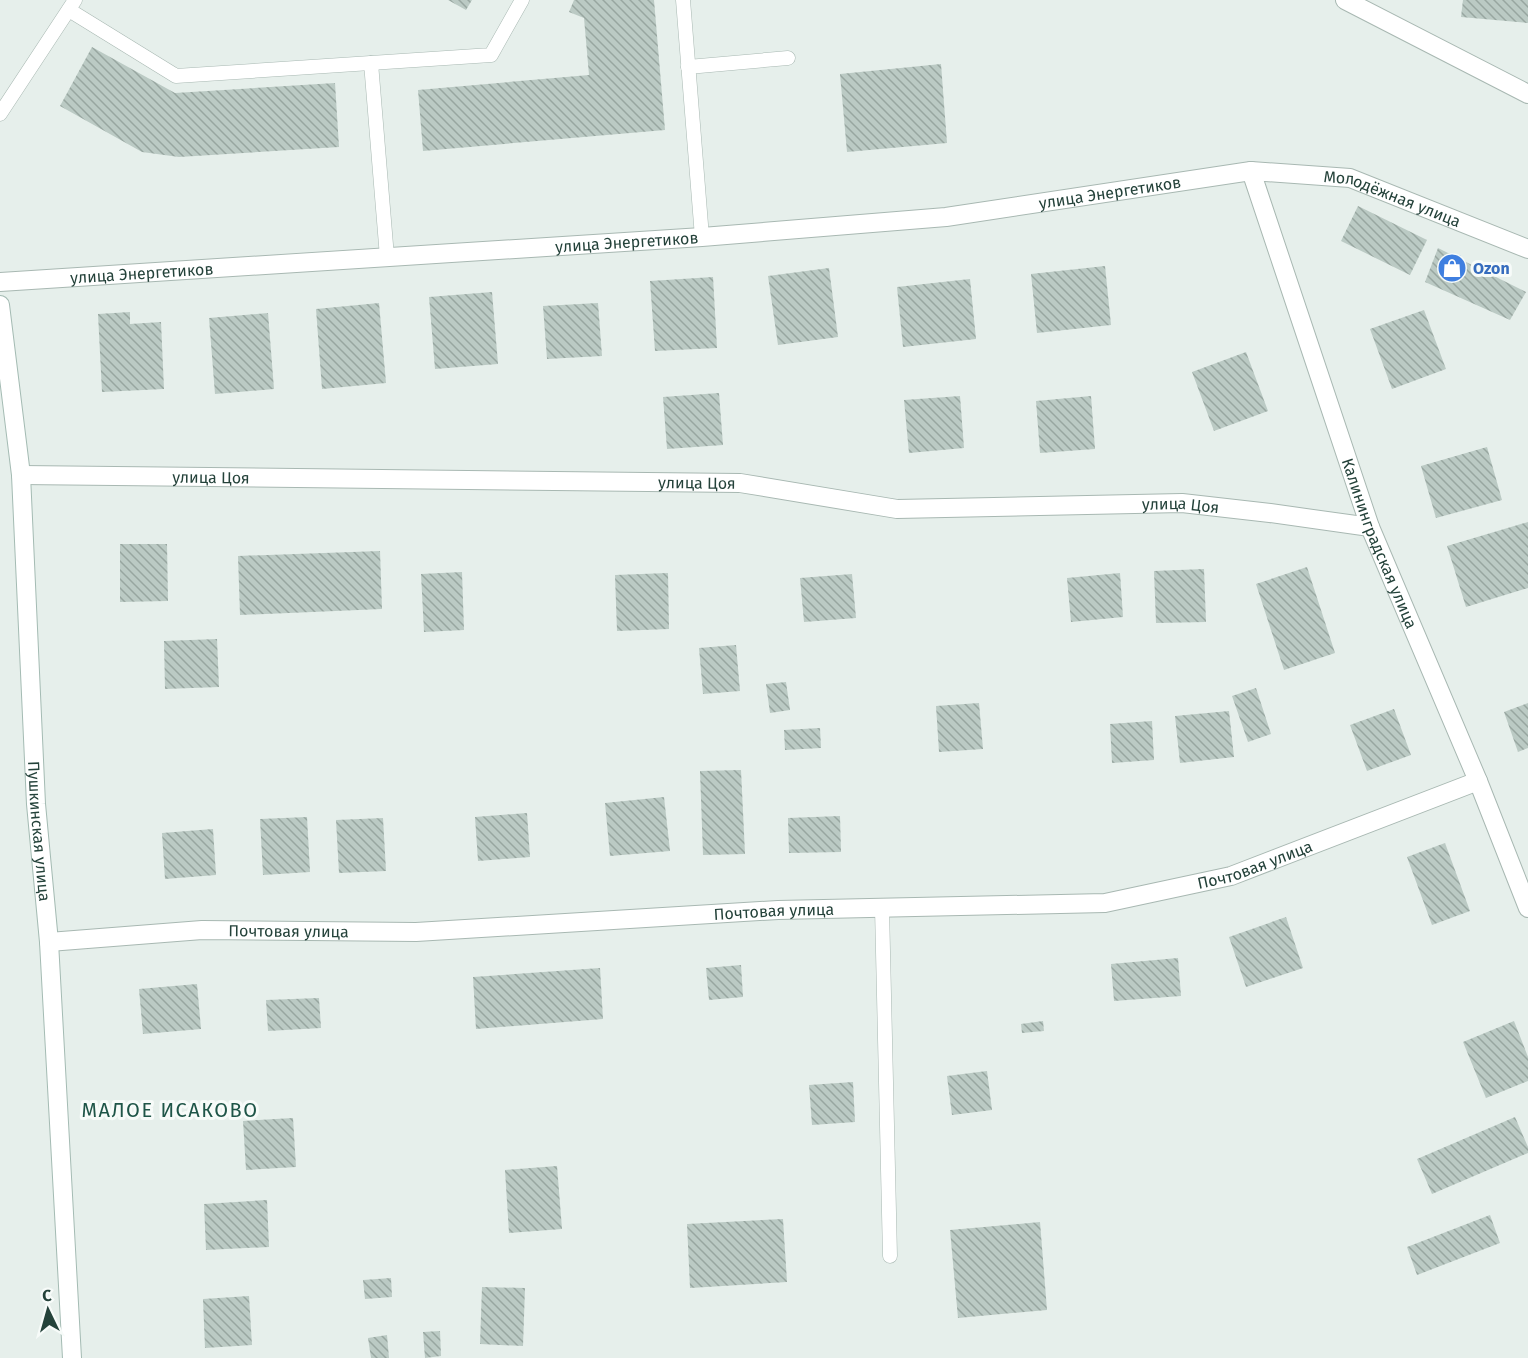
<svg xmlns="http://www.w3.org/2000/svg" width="1528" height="1358" font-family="'Fira Sans',sans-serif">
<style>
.building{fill:url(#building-back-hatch)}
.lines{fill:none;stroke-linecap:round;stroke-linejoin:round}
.lane-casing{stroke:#a8b8b2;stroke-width:15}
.street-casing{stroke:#a8b8b2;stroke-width:20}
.secondary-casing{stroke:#a4bbb3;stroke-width:20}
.lane{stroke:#fff;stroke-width:14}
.street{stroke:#fff;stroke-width:18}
.secondary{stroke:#fff;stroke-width:18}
.labels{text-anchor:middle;stroke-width:6;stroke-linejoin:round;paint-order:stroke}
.street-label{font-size:16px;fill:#24423a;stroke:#f7fbf9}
.shop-label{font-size:16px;font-weight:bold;fill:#366cbe;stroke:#f7fbf9;text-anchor:start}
.quarter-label{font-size:20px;letter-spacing:1.5px;fill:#1f5548;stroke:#f7fbf9}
</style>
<defs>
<pattern id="building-back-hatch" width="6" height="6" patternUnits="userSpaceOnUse" patternTransform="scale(1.5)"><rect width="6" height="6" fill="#bbcac4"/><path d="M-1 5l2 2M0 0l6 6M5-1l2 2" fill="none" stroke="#98a6a0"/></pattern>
</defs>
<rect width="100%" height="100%" fill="#e6efeb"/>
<g class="building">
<path d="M448 0H472L466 10Z"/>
<path d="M574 0H654L665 130 423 151 418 90 589 75 584 18 569 12Z"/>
<path d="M1463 0H1528V23L1461 17Z"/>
<path d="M92 47 175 93 335 83 339 147 179 157 142 152 60 106Z"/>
<path d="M941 64 947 143 847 152 840 74Z"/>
<path d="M1358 206 1427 240 1410 275 1341 241Z"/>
<path d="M1438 248 1526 292 1510 320 1425 282Z"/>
<path d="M1105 266 1111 325 1037 333 1031 274Z"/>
<path d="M829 268 838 337 778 345 768 276Z"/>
<path d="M713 277 717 348 655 351 650 281Z"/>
<path d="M970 279 976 339 903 347 897 287Z"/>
<path d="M492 292 498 364 435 369 429 297Z"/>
<path d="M379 303 386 383 322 389 316 309Z"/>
<path d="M598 303 602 356 547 359 543 306Z"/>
<path d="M1424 310 1446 369 1392 389 1370 329Z"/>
<path d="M130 312V324L161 322 164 389 102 392 98 314Z"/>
<path d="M268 313 274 389 215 394 209 318Z"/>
<path d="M1246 352 1268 411 1214 431 1192 372Z"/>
<path d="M719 393 723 445 667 449 663 397Z"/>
<path d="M960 396 964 448 909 453 904 400Z"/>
<path d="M1091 396 1095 449 1040 453 1036 401Z"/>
<path d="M1487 447 1502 500 1436 518 1421 466Z"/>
<path d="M1528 522V588L1466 607 1447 546Z"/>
<path d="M120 544H167L168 601 120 602Z"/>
<path d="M380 551 382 609 240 615 238 556Z"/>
<path d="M1307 567 1335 653 1284 670 1256 584Z"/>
<path d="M1204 569 1206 622 1156 623 1154 571Z"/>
<path d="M462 572 464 630 424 632 421 574Z"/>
<path d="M668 573 669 629 617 631 615 575Z"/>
<path d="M1120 573 1123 617 1071 622 1067 578Z"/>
<path d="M852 574 856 618 804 622 800 578Z"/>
<path d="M217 639 219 687 165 689 164 641Z"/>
<path d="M736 645 740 691 703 694 699 648Z"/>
<path d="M786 682 790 710 770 713 766 684Z"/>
<path d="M1256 688 1271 734 1248 742 1232 696Z"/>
<path d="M979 703 983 749 939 752 936 706Z"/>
<path d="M1528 703V748L1518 752 1504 712Z"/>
<path d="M1394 709 1411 755 1367 771 1350 725Z"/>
<path d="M1229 711 1234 757 1180 763 1175 716Z"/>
<path d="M1152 721 1154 760 1112 763 1110 724Z"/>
<path d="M820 728 821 748 785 750 784 730Z"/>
<path d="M741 770 745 854 703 855 700 771Z"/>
<path d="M664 797 670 851 610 856 605 803Z"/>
<path d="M527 813 530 857 478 861 475 817Z"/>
<path d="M840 816 841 852 789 853 788 818Z"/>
<path d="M307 817 310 872 263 875 260 819Z"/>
<path d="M383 818 386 871 339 873 336 820Z"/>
<path d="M213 829 216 875 165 879 162 833Z"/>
<path d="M1445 843 1470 911 1432 925 1407 857Z"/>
<path d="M1286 917 1303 968 1246 987 1229 937Z"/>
<path d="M1178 958 1181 996 1114 1001 1111 964Z"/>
<path d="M741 965 743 997 709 1000 706 968Z"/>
<path d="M600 968 603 1019 476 1029 473 977Z"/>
<path d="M197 984 201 1029 143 1034 139 989Z"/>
<path d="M319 998 321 1028 268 1031 266 1000Z"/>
<path d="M1043 1021 1044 1031 1022 1033 1021 1024Z"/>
<path d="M1514 1021 1528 1057V1081L1486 1098 1463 1042Z"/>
<path d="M987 1071 992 1110 952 1115 947 1076Z"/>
<path d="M853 1082 855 1122 812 1125 809 1085Z"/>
<path d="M1515 1117 1528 1147V1153L1432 1194 1417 1159Z"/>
<path d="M293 1118 296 1167 246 1170 243 1121Z"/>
<path d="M557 1166 562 1229 509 1233 505 1170Z"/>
<path d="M267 1200 269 1247 206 1250 204 1204Z"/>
<path d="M1490 1215 1500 1243 1417 1275 1407 1247Z"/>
<path d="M783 1219 787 1282 690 1288 687 1224Z"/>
<path d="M1040 1222 1047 1310 958 1318 950 1230Z"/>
<path d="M391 1278 392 1297 365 1299 363 1280Z"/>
<path d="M482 1287 525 1288 523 1346 480 1344Z"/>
<path d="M249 1296 252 1345 205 1348 203 1299Z"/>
<path d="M440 1331 441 1356 425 1358 423 1332Z"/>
<path d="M387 1335 389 1358H371L368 1338Z"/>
</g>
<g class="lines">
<g class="lane-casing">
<g id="lane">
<path d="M683 0 702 237"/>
<path d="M69 10 176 76 491 55 522 0"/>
<path d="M371 63 387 257"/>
<path d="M688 67 788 58"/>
<path d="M0 114 75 0"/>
<path d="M882 908 890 1256"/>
</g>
</g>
<g class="street-casing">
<g id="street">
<path d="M1345 0 1528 94"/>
<path id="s1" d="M1251 171 1370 527 1478 781 1528 908"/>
<path id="s2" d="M0 282 702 237 946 217 1251 171 1350 178 1528 249"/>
<path id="s3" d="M21 475 740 483 897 509 1182 503 1270 513 1370 527"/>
<path id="s4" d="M49 942 202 930 416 932 778 910 1105 903 1231 876 1478 781"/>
</g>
</g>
<g class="secondary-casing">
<g id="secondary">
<path id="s5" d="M0 305 21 475 36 804 49 942 72 1358"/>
</g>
</g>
<use href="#lane" class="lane"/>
<use href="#street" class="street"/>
<use href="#secondary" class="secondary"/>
</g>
<defs>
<g id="shop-disc" transform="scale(1.5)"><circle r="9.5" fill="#3f7fe0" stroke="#f7fbf9"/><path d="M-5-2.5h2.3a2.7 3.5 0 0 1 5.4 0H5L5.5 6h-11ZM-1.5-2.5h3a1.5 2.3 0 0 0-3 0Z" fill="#fff"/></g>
</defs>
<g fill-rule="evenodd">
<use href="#shop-disc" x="1452" y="268"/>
</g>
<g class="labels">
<g class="street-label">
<text dy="6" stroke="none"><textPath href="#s2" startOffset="1114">улица Энергетиков</textPath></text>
<text dy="6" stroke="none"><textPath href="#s2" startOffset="1402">Молодёжная улица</textPath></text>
<text dy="6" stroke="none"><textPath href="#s2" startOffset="628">улица Энергетиков</textPath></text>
<text dy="6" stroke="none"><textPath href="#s2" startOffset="142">улица Энергетиков</textPath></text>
<text dy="6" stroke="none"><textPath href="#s3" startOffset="190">улица Цоя</textPath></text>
<text dy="6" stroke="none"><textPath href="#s3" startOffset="676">улица Цоя</textPath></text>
<text dy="6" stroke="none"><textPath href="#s3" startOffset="1162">улица Цоя</textPath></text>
<text dy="6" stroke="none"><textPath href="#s1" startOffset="394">Калининградская улица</textPath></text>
<text dy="6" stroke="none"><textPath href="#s5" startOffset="528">Пушкинская улица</textPath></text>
<text dy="6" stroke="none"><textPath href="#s4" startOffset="1212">Почтовая улица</textPath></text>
<text dy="6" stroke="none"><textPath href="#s4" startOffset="726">Почтовая улица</textPath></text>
<text dy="6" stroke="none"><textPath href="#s4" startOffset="240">Почтовая улица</textPath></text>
</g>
<g class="shop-label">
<text x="1473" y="274">Ozon</text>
</g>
<g class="quarter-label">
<text x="170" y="1117">МАЛОЕ ИСАКОВО</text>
</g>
</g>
<g transform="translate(48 1310) rotate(355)" stroke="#f7fbf9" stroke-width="4.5" paint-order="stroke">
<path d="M0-4.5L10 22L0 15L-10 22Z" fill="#24423a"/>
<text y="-9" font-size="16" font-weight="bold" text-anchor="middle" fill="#24423a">С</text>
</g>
</svg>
